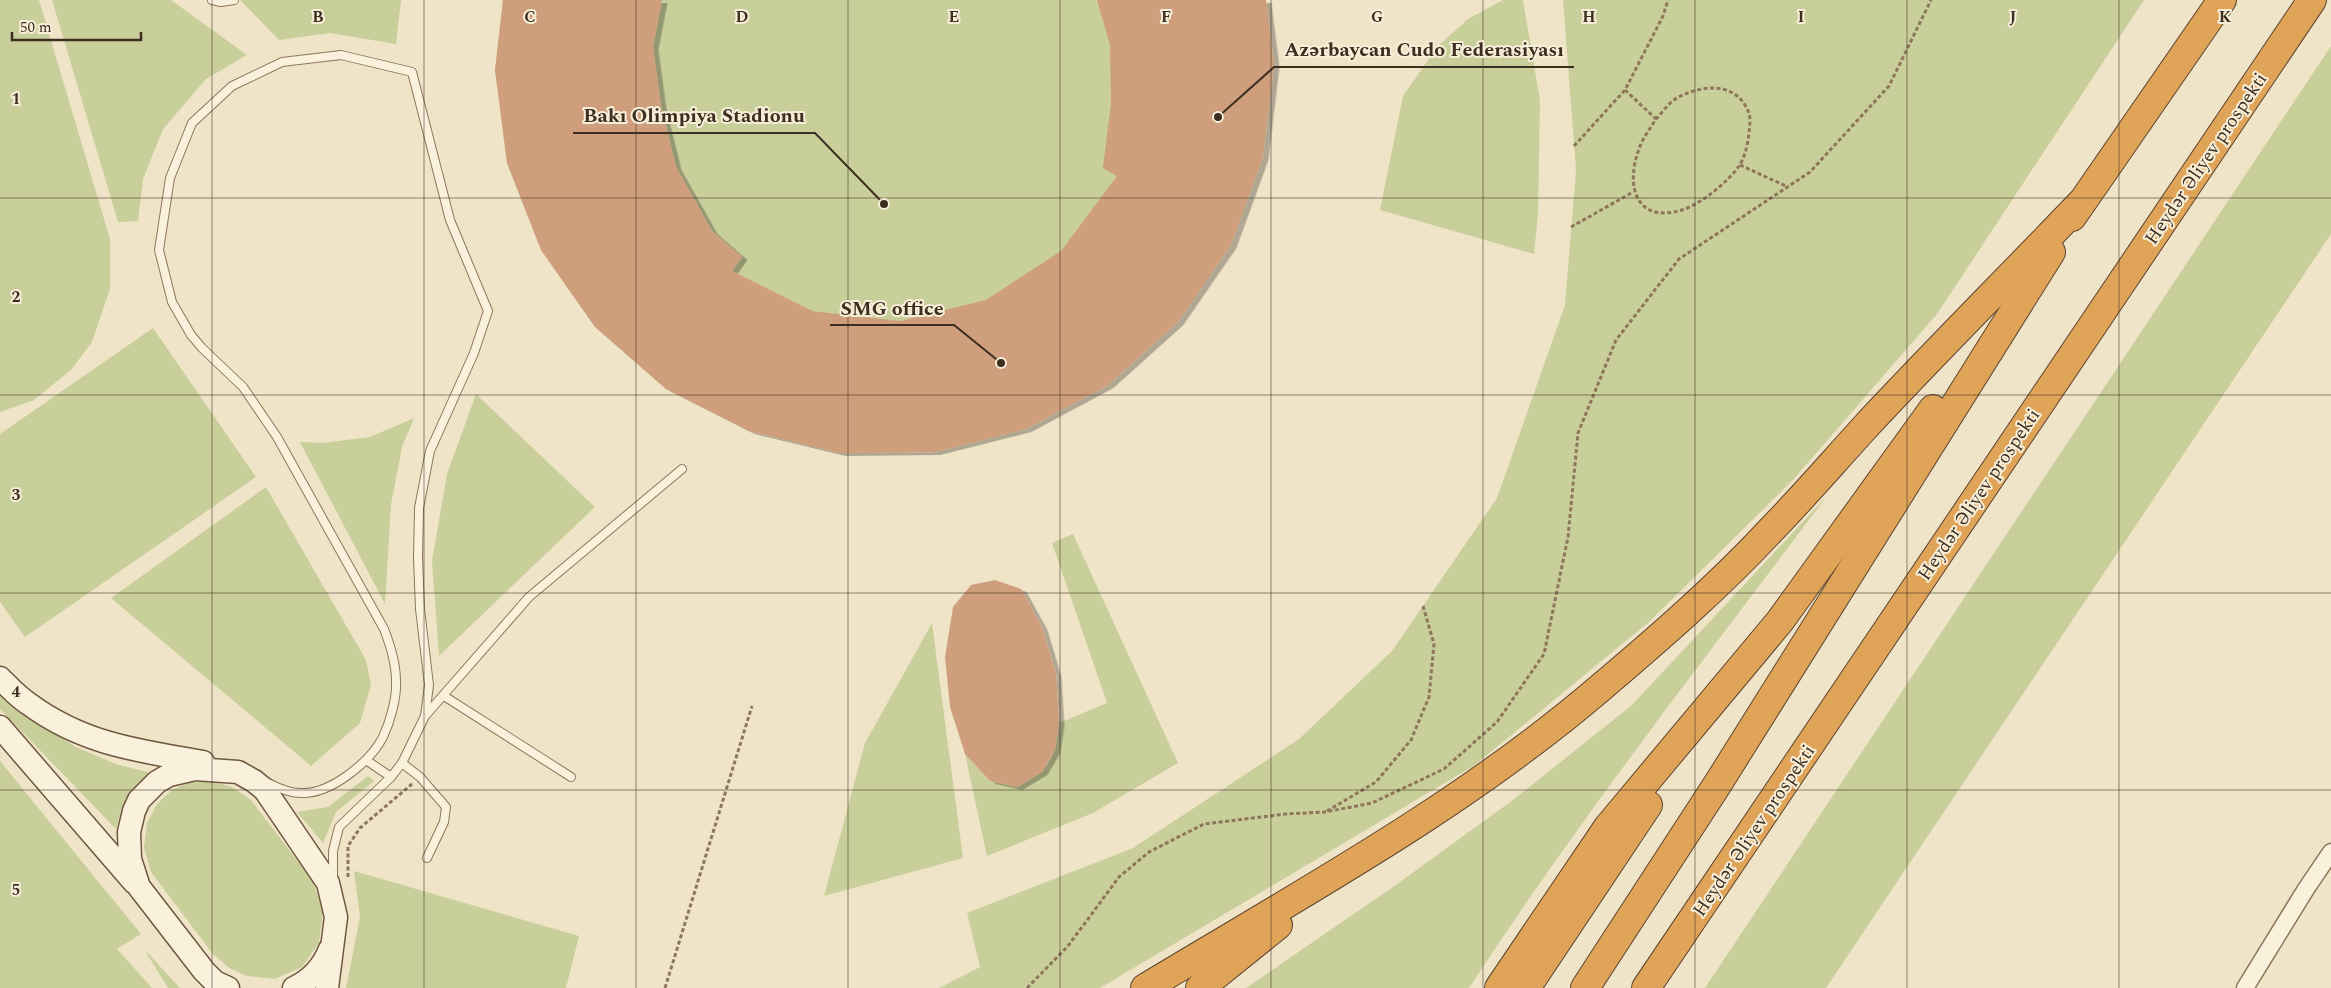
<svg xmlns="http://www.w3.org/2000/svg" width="2331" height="988" font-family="Spectral,serif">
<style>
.green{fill:#c9cf9b}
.building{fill:#cf9f7d;filter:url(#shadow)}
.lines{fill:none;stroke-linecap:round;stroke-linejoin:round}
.service-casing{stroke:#8d765c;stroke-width:10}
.minor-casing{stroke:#8d765c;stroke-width:19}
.secondary-casing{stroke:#6f573f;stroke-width:25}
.motorway-casing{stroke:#5b4430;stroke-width:30}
.path{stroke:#8d765c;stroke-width:3;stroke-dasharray:4 2.5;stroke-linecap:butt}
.service{stroke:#faf1dc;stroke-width:8}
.minor{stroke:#faf1dc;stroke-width:16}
.secondary{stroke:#faf1dc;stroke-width:22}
.motorway{stroke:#e0a458;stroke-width:28}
.grid{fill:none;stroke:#3d2e20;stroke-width:1;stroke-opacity:0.55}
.labels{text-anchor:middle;stroke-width:4;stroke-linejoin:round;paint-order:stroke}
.street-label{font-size:19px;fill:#3d2e20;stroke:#f7eed8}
.grid-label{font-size:16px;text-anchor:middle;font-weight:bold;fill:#3d2e20;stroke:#f7eed8;stroke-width:4;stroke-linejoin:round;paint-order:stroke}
.leader{fill:none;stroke:#3d2e20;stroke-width:2}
.callout-dot{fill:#3d2e20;stroke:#f7eed8;stroke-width:2}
.callout-label{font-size:20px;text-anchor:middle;font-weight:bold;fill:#3d2e20;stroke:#f7eed8;stroke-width:4;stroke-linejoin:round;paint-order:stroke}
</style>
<defs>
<filter id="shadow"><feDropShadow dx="5.5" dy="3" stdDeviation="0" flood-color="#0004"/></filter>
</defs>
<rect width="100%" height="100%" fill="#f0e4c8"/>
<g class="green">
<path d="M0 0H39L110 239V289L92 342 71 370 34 400 0 412Z"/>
<path d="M52 0H171L247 55 206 79 163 129 143 179 138 221 118 222Z"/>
<path d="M240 0H401L396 44 330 33 279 40Z"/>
<path d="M503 0H1266L1274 64 1263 157 1231 245 1178 322 1108 385 1026 429 935 452 840 453 749 431 666 389 595 327 541 250 507 163 495 70Z"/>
<path d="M1503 0H1523L1540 100 1538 215 1534 254 1380 210 1403 96 1437 47 1468 19Z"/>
<path d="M1563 0H2144L1937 314 1793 480 1649 622 1475 765 1100 988H939L980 967 967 913 1133 848 1299 739 1392 651 1497 498 1565 305 1576 170Z"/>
<path d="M2331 46V234L1826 988H1705Z"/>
<path d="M153 328 256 477 25 637 0 602V434Z"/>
<path d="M476 394 595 507 439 656 432 561 447 474Z"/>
<path d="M414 418 402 447 391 505 385 604 300 442 322 443 370 437Z"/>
<path d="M266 487 366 660 371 685 360 723 311 766 111 598Z"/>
<path d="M1827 496C1705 658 1580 818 1469 988H1246L1393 887 1513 800 1632 705Z"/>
<path d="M1073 534 1178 763 1093 813 987 856 965 754 990 781 1017 787C1051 767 1054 762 1059 723L1107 703 1052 543Z"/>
<path d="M932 623 963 858 824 896 865 743Z"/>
<path d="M0 694 74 746 116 764 151 773C127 792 123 799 116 829L0 709Z"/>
<path d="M0 761 141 934 117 949 152 988H0Z"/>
<path d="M368 776 374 781 336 812 323 843 297 812 328 807Z"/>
<path d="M190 782H214L232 787 251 800 313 881 323 911 319 943 302 967 275 979 247 976 229 968 212 953 151 872 144 848 147 823 157 804 172 790Z"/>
<path d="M354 871 579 936 566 988H346L360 917Z"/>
<path d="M144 949 180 988H168Z"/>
</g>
<g class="building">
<path d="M503 0H662L653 47 661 106 676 167 712 231 742 257 732 271 812 311 900 321 986 300 1061 251 1117 176 1103 168 1111 104 1110 45 1097 0H1266L1274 64 1263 157 1231 245 1178 322 1108 385 1026 429 935 452 840 453 749 431 666 389 595 327 541 250 507 163 495 70Z"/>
<path d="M995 580 1021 589 1042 627 1056 674 1059 723 1055 750 1042 772 1017 787 990 781 965 754 950 707 945 657 953 607 971 585Z"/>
</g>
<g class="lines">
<g class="service-casing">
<g id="service">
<path d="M212 0 221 2 234 0"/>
<path d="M444 696 571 777"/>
<path d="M425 716 529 597 682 469"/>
<path d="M366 760 391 777"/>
<path d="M402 763 420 777 446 807 444 822 427 858"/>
<path d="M268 783C278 788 289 793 300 793 330 795 370 762 383 737 390 722 397 698 396 681 396 663 391 647 384 629L277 437 243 387 202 348 191 335 172 302 159 250 170 178 192 123 232 86 282 62 341 55 412 72 450 220 488 311 474 353 430 451 419 508 418 558 420 609 429 685 425 716 402 763 391 777 339 827 333 851V880"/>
</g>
</g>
<g class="minor-casing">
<path id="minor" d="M2245 988 2306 889 2331 852"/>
</g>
<g class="secondary-casing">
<g id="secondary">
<path d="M0 678C9 687 18 697 29 704 83 744 139 751 203 762"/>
<path d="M0 727 134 882"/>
<path d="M228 988 215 982 204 971 139 887 130 859 129 832 134 811 139 800 157 782 169 775 195 769 238 772 254 781 265 790 328 883 336 917 327 988"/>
<path d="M294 988C311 980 323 967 330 949"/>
</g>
</g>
<g class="motorway-casing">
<g id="motorway">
<path d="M2072 217 2222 0"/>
<path d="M1145 988C1299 895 1461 807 1599 689 1658 639 1718 587 1771 530 1804 496 1835 460 1867 425 1937 350 2010 277 2081 203"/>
<path d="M1200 988 1278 925"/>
<path d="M1499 988 1608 827 1780 621 1933 409"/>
<path d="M1526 988 1648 805"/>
<path d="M1585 988 1717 785 2051 252"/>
<path d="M1646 988 2312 0"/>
</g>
</g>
<g class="path">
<path d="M1625 90 1656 119C1650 129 1642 139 1639 149 1625 186 1636 224 1682 210 1701 204 1728 182 1739 166 1747 154 1749 136 1750 122 1750 115 1749 112 1745 105 1730 81 1699 86 1677 98 1669 102 1662 113 1656 119"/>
<path d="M1574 146 1625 90 1663 16 1668 0"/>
<path d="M1740 165 1788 187"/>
<path d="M1571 227 1633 192"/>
<path d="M1327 811 1376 782 1411 740 1429 697 1434 644 1423 606"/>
<path d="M348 877V846L360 828 412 784"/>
<path d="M665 988 752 706"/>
<path d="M1027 988 1068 946 1119 877 1149 852 1204 824 1286 814 1325 812 1372 803 1444 769 1497 722 1544 654 1568 537 1578 433 1616 340 1679 259 1810 172 1889 86 1931 0"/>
</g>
<use href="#service" class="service"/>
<use href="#minor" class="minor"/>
<use href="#secondary" class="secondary"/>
<use href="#motorway" class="motorway"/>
</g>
<path class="grid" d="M212 0V988M424 0V988M636 0V988M848 0V988M1060 0V988M1271 0V988M1483 0V988M1695 0V988M1907 0V988M2119 0V988M0 198H2331M0 395H2331M0 593H2331M0 790H2331"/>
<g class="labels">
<g class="street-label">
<text transform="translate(2205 158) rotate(-56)" y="7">Heydər Əliyev prospekti</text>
<text transform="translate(1978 494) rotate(-56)" y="7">Heydər Əliyev prospekti</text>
<text transform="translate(1753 830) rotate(-56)" y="7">Heydər Əliyev prospekti</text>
</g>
</g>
<g class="grid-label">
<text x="318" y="22">B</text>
<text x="530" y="22">C</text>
<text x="742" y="22">D</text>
<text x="954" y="22">E</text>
<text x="1166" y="22">F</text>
<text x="1377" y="22">G</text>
<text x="1589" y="22">H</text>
<text x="1801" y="22">I</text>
<text x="2013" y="22">J</text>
<text x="2225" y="22">K</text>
<text x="16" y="104">1</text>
<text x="16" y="302">2</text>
<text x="16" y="500">3</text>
<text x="16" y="697">4</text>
<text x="16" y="895">5</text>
</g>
<path class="leader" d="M1218 117L1274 67H1574M884 204L815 133H573M1001 363L954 325H830"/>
<g class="callout-dot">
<circle cx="1218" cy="117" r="5"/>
<circle cx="884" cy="204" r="5"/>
<circle cx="1001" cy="363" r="5"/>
</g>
<g class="callout-label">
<text x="1424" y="56">Azərbaycan Cudo Federasiyası</text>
<text x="694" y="122">Bakı Olimpiya Stadionu</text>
<text x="892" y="315">SMG office</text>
</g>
<path d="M12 32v8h129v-8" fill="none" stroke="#3d2e20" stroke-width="2.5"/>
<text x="20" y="32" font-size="15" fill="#3d2e20" stroke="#f7eed8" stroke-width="4" paint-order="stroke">50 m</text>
</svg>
